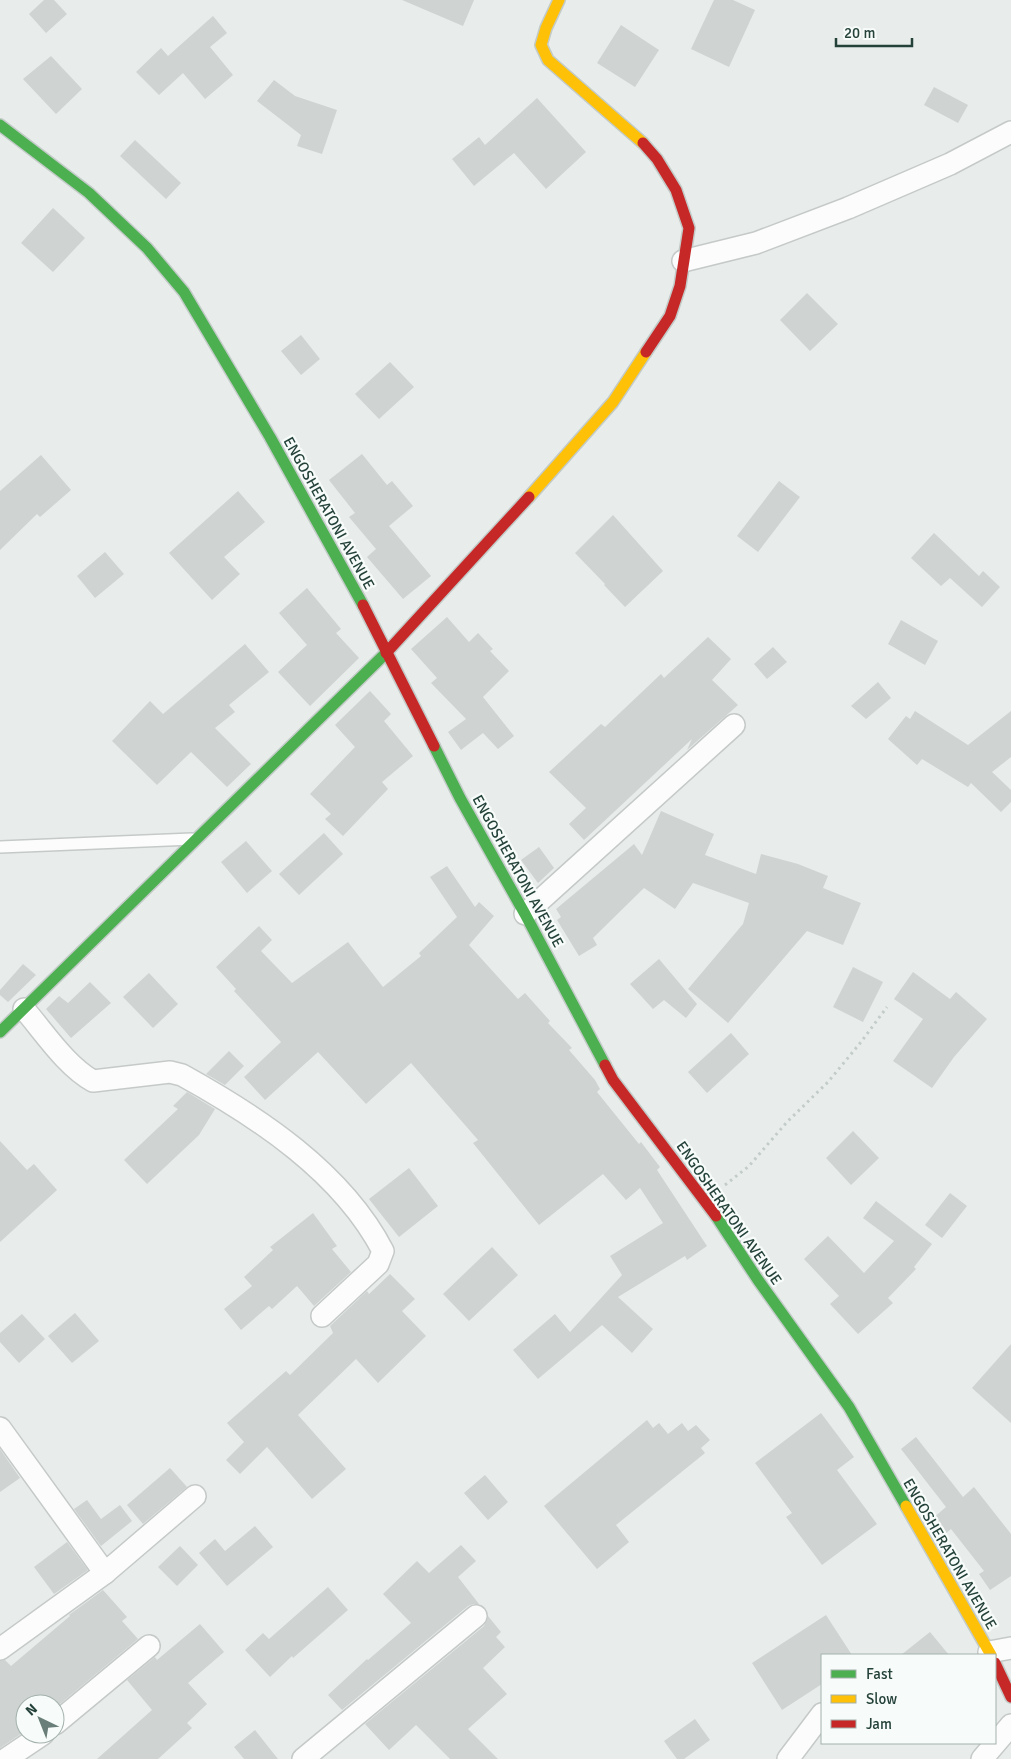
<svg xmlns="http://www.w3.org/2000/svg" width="1011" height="1759" font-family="Signika,sans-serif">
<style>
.building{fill:#cfd4d2}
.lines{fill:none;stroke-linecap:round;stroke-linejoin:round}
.lane-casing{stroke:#c5cac8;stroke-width:14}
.street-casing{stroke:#c5cac8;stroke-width:24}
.fast-casing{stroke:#c3cbc8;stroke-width:14}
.slow-casing{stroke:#c3cbc8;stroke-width:14}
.jam-casing{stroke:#c3cbc8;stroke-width:14}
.path{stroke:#c3ccca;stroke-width:3;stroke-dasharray:2.5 4;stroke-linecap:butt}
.lane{stroke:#fcfcfc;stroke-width:11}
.street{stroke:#fcfcfc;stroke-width:21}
.fast{stroke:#4caf50;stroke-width:11}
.slow{stroke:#ffc107;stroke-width:11}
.jam{stroke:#c62828;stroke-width:11}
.labels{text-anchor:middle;stroke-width:4.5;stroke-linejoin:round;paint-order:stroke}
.street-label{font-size:15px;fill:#24423a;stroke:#f7fbf9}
</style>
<rect width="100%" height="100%" fill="#e8edeb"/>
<g class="building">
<path d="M44 0H54L67 14 46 33 29 14Z"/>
<path d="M402 0H474L463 26Z"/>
<path d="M714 0H733L755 10 729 67 691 49Z"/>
<path d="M213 16 227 33 210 47 233 75 205 99 183 73 159 95 136 72 161 48 168 56Z"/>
<path d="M621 25 659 50 635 87 597 63Z"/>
<path d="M51 56 82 89 56 114 23 79Z"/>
<path d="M274 80 295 96 337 110 322 154 297 146 301 135 257 101Z"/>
<path d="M934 87 968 105 958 123 924 105Z"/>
<path d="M537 98 586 152 546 189 514 153 474 186 452 159 479 137 485 145Z"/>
<path d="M135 140 181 183 166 199 120 156Z"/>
<path d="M53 208 85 238 53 272 21 243Z"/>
<path d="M807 293 838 324 810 351 780 320Z"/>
<path d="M301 335 320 359 301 375 281 351Z"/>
<path d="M390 362 414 387 379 419 355 394Z"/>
<path d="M362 454 387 485 392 481 413 506 389 526 431 576 403 599 367 557 376 549 349 517 355 513 329 480Z"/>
<path d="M41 455 71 490 40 517 37 514 0 550V491Z"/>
<path d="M779 481 800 497 758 552 737 536Z"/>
<path d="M238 491 265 522 224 557 240 574 212 600 169 553Z"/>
<path d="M613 515 663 571 625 607 604 585 605 584 575 553Z"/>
<path d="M934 533 979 576 983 571 1000 587 982 607 950 578 941 586 911 558Z"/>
<path d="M105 552 124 574 95 598 77 576Z"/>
<path d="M307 588 341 629 336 633 359 658 310 706 278 672 307 645 279 613Z"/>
<path d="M447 617 469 642 478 633 493 649 490 651 509 671 483 697 514 736 498 749 483 733 461 750 448 732 466 719 431 683 437 678 411 649Z"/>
<path d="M901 620 938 641 925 665 888 644Z"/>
<path d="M708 637 731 659 712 680 738 705 687 750 692 739 584 840 569 824 586 808 549 772 601 724 605 727 661 674 664 678Z"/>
<path d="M245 644 269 672 229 705 235 712 215 728 251 764 227 787 191 752 157 785 112 741 150 701 163 714Z"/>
<path d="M773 647 787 662 767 679 754 664Z"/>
<path d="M878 682 891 698 866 719 851 706Z"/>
<path d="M370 691 391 714 384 721 413 756 382 782 388 789 343 836 325 819 331 814 310 794 355 747 335 725Z"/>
<path d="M915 711 968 745 1011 711V757L992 772 1011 790V802L1001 812 971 783 968 787 922 759 917 765 888 739 906 716 910 719Z"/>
<path d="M661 811 714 834 705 855 756 874 761 854 798 864 828 876 823 888 861 903 843 945 807 931 728 1023 688 989 743 924 749 903 693 883 675 909 644 888 593 938 597 945 579 956 557 920 561 917 556 909 634 844 642 855Z"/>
<path d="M324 833 343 854 299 895 279 874Z"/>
<path d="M246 841 272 871 247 893 221 862Z"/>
<path d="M539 847 554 868 538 883 521 860Z"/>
<path d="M447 866 475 907 479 902 494 916 469 945 518 999 525 993 550 1021 548 1023 572 1048 569 1050 595 1080 600 1089 597 1092 639 1144 641 1142 660 1167 657 1170 707 1246 687 1260 685 1256 618 1297 653 1329 632 1353 602 1325 538 1379 513 1350 555 1314 570 1332 622 1275 610 1256 663 1223 640 1188 626 1200 603 1174 539 1225 473 1143 478 1140 411 1063 366 1104 318 1052 265 1100 244 1077 281 1042 234 991 236 989 216 967 259 926 272 940 261 951 292 983 348 942 383 987 421 956 419 953 457 917 430 877Z"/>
<path d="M659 959 697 1004 686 1018 664 1000 653 1009 630 984Z"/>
<path d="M23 964 36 975 8 1002 0 995V990Z"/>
<path d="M853 967 883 982 863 1022 833 1007Z"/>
<path d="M913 972 950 999 956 992 987 1019 954 1057 932 1088 893 1061 923 1019 894 999Z"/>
<path d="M149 973 178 1004 153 1028 123 997Z"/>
<path d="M90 982 111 1003 71 1038 46 1009 59 996 68 1003Z"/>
<path d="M731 1033 749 1054 707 1093 688 1072Z"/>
<path d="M229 1051 244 1066 225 1085 206 1074Z"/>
<path d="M187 1092 215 1109 199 1135 147 1184 124 1160 178 1109 173 1106Z"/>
<path d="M853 1131 879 1158 851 1185 826 1158Z"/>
<path d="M0 1141 27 1170 34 1164 57 1190 0 1242Z"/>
<path d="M409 1168 438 1206 399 1237 369 1199Z"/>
<path d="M950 1193 967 1206 942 1238 925 1225Z"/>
<path d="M876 1201 932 1244 914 1267 916 1269 888 1298 893 1303 858 1334 830 1304 839 1296 804 1259 828 1236 864 1273 894 1241 863 1218Z"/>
<path d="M313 1213 337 1246 332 1249 351 1272 314 1306 297 1286 272 1309 269 1306 241 1330 224 1309 252 1286 244 1277 273 1250 270 1247Z"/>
<path d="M492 1247 518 1275 469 1321 443 1294Z"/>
<path d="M390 1274 415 1299 402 1311 426 1336 378 1383 356 1359 298 1415 346 1469 312 1499 267 1447 240 1474 226 1460 244 1442 227 1423 286 1371 290 1375 333 1333 330 1326 367 1291 369 1294Z"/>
<path d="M75 1313 99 1341 72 1363 48 1336Z"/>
<path d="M22 1314 45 1339 19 1363 0 1342V1333Z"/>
<path d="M1011 1344V1423L972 1388Z"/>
<path d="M821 1413 854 1457 837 1470 877 1524 822 1565 786 1517 792 1513 755 1463Z"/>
<path d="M647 1420 653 1428 659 1423 668 1434 682 1423 688 1431 696 1425 710 1440 701 1448 705 1453 616 1525 629 1542 597 1569 544 1506Z"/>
<path d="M916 1437 963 1497 974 1487 1011 1534V1576L990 1590 979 1574 984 1571 951 1529 945 1534 932 1519 946 1507 901 1449Z"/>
<path d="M0 1449 20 1478 0 1492Z"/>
<path d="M170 1468 187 1487 143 1524 127 1505Z"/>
<path d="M485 1475 508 1502 488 1520 464 1493Z"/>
<path d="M87 1500 101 1519 120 1505 132 1521 101 1546 74 1509Z"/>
<path d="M255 1526 273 1547 227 1586 199 1553 215 1539 225 1551Z"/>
<path d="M67 1542 88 1570 54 1594 34 1567Z"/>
<path d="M461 1545 476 1561 458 1577 479 1604H473L468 1606 342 1710 328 1695 367 1659 368 1660 411 1623 383 1594 417 1561 429 1573Z"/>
<path d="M180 1546 198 1565 177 1586 158 1567Z"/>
<path d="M328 1587 348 1610 293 1658 292 1656 270 1677 245 1650 263 1633 269 1639Z"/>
<path d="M103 1590 127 1617 122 1621 138 1639 55 1708V1704H25V1731L0 1748V1661L5 1660 11 1666 70 1616 69 1615Z"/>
<path d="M826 1615 852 1655H822V1684L782 1710 752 1663Z"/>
<path d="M488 1616 501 1632 496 1637 505 1647 483 1668 507 1694 468 1729 498 1759H450L416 1725 389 1750 365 1724 484 1626 487 1621Z"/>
<path d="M200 1624 224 1652 188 1683 207 1704 187 1723 192 1728 158 1759H97L152 1710 127 1680 155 1657 157 1660Z"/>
<path d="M930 1632 949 1655H901Z"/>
<path d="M695 1719 710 1740 684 1759H677L664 1741Z"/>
<path d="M255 1730 278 1759H244L234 1747Z"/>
</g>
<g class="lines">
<g class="lane-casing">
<path id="lane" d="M0 847 192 839"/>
</g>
<g class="street-casing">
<g id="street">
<path d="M683 261 756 243 848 208 950 164 1011 132"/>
<path d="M525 914 734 725"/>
<path d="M24 1009C44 1032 66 1066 93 1081L170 1072 182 1075C258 1117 342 1172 383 1251L378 1264 322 1316"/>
<path d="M0 1428 105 1573"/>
<path d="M0 1649 105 1573 195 1496"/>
<path d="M989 1652 1011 1648"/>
<path d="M55 1724 149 1646"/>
<path d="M6 1759 43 1734"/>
<path d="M303 1759 476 1616"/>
<path d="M788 1759 822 1714"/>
<path d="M982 1759 1011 1725"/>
</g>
</g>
<g class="fast-casing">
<g id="fast">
<path d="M0 125 89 193 147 248 184 292 270 437 363 605"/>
<path d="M434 746 460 798 525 914 605 1065"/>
<path d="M0 1032 386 653"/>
<path d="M716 1216 758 1280 849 1407 906 1506"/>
</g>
</g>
<g class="slow-casing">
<g id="slow">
<path d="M559 0 546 28 541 45 548 60 643 143"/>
<path d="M529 497 613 402 646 352"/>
<path d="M906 1506 991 1655"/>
</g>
</g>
<g class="jam-casing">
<g id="jam">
<path d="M643 143 657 159 676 190 689 228 680 286 670 316 646 352"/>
<path d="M363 605 434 746"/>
<path d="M386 653 529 497"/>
<path d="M605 1065 613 1080 716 1216"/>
<path d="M995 1663 1011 1697"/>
</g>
</g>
<path class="path" d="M725 1185 749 1166 787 1122 828 1082 861 1042 887 1007"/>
<use href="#lane" class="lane"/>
<use href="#street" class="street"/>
<use href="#fast" class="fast"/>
<use href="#slow" class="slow"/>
<use href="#jam" class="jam"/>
</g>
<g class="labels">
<g class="street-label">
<text transform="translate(329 513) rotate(61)" y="5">ENGOSHERATONI AVENUE</text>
<text transform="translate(518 871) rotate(61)" y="5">ENGOSHERATONI AVENUE</text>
<text transform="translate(729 1213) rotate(55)" y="5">ENGOSHERATONI AVENUE</text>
<text transform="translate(950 1554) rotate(60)" y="5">ENGOSHERATONI AVENUE</text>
</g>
</g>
<rect x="821" y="1654" width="175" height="90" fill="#f7fbf9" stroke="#a3b1ad"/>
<rect x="831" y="1670" width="25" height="8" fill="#4caf50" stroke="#a3b1ad"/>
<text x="866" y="1679" font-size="15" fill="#24423a">Fast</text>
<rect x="831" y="1695" width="25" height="8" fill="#ffc107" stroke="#a3b1ad"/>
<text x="866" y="1704" font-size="15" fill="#24423a">Slow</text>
<rect x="831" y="1720" width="25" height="8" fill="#c62828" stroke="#a3b1ad"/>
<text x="866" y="1729" font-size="15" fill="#24423a">Jam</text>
<g transform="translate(40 1719) rotate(317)"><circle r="24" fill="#f7fbf9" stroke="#a3b1ad"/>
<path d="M0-4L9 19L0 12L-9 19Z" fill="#697e78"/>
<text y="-8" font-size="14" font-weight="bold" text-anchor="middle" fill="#24423a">N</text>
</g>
<path d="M836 38v8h76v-8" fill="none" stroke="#24423a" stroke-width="2.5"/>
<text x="844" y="38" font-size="15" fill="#24423a" stroke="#f7fbf9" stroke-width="4" paint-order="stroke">20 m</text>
</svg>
